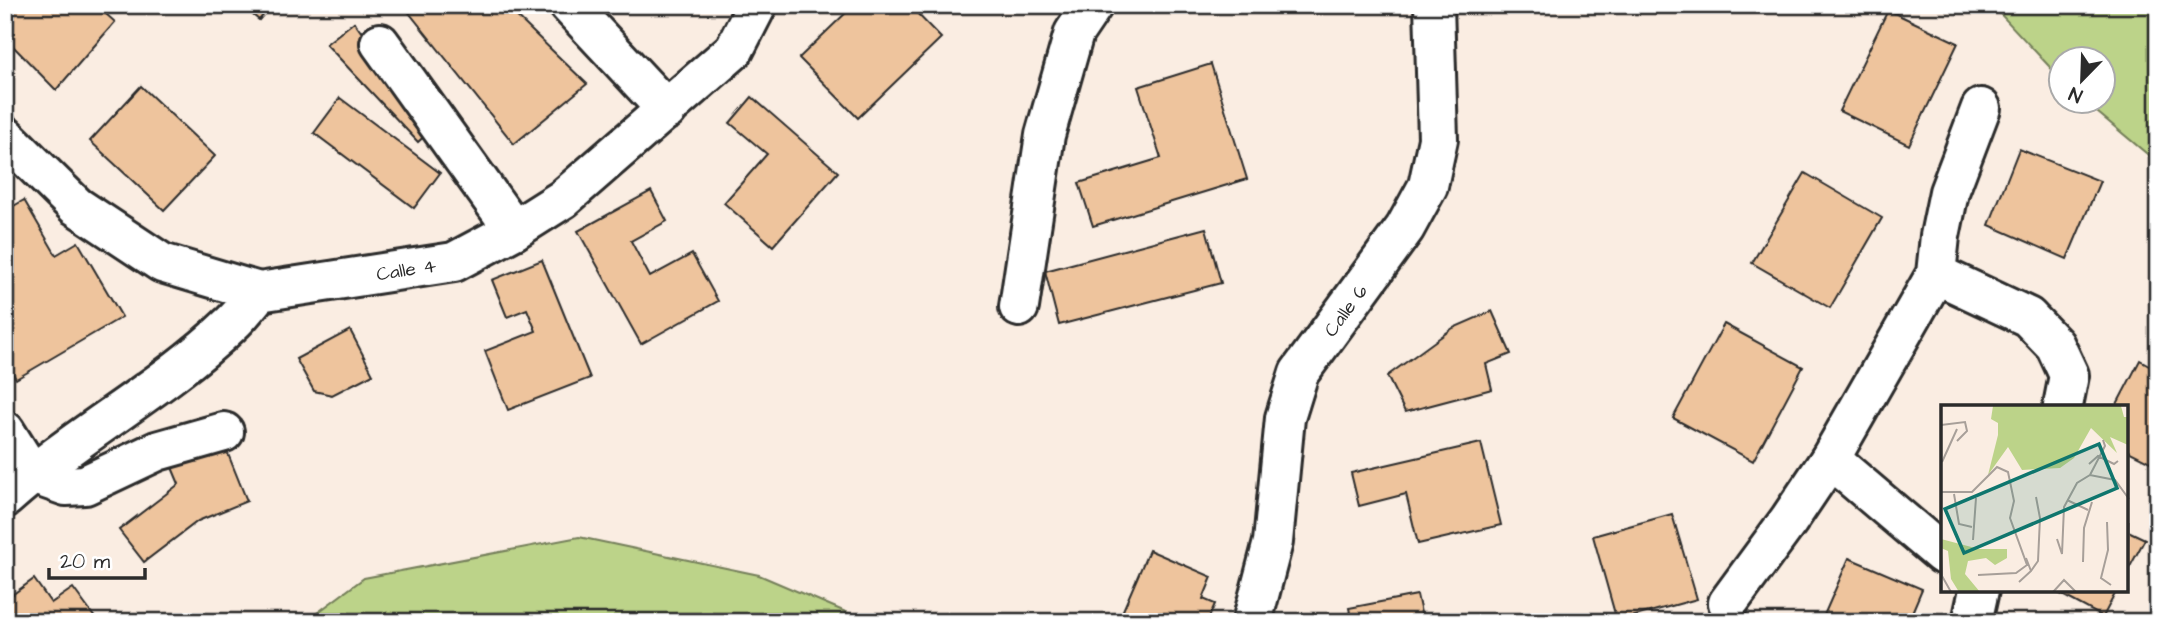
<svg xmlns="http://www.w3.org/2000/svg" width="2163" height="627" font-family="'Architects Daughter',sans-serif">
<style>
.green{fill:#bcd389;stroke:#747f5a;stroke-width:2}
.building{fill:#eec49d;stroke:#2b2b2b;stroke-width:2}
.lines{fill:none;stroke-linecap:round;stroke-linejoin:round}
.minor-casing{stroke:#2b2b2b;stroke-width:44}
.minor{stroke:#fff;stroke-width:38}
.labels{text-anchor:middle;stroke-width:6;stroke-linejoin:round;paint-order:stroke}
.street-label{font-size:19px;fill:#2b2b2b;stroke:#fff}
.inset-road{fill:none;stroke:#a79f99;stroke-width:2}
.view{fill:#0f766e;fill-opacity:0.15;stroke:#0f766e;stroke-width:3.5}
.inset-edge{fill:none;stroke:#2b2b2b;stroke-width:3.5}
</style>
<rect width="100%" height="100%" fill="#faede2"/>
<filter id="ink" filterUnits="userSpaceOnUse"><feTurbulence type="fractalNoise" baseFrequency=".0143" numOctaves="2"/><feDisplacementMap in="SourceGraphic" scale="14" xChannelSelector="R" yChannelSelector="G"/><feConvolveMatrix kernelMatrix="1 2 1 2 8 2 1 2 1" color-interpolation-filters="sRGB"/></filter>
<g filter="url(#ink)">
<g class="green">
<path d="M1992 5H2158V163L2085 102H2104V60H2062L2061 79Z"/>
<path d="M579 537 759 575 869 622H305L364 578Z"/>
</g>
<g class="building">
<path d="M5 5H96L115 22 56 90 5 38Z"/>
<path d="M241 5H272L259 20Z"/>
<path d="M403 5H505L587 84 514 144Z"/>
<path d="M854 5H909L941 38 858 118 799 58Z"/>
<path d="M1888 10 1958 43 1909 145 1839 111Z"/>
<path d="M354 22 431 130 418 142 326 44Z"/>
<path d="M1211 64 1247 179 1093 226 1079 183 1161 158 1138 87Z"/>
<path d="M141 86 215 156 164 210 90 141Z"/>
<path d="M752 97 838 172 773 246 724 203 767 154 730 123Z"/>
<path d="M340 98 440 173 414 208 314 133Z"/>
<path d="M2019 149 2100 181 2067 259 1989 225Z"/>
<path d="M1805 173 1882 218 1830 308 1752 263Z"/>
<path d="M651 191 667 221 631 241 650 277 692 254 718 301 641 344 578 231Z"/>
<path d="M24 200 56 255 78 242 122 317 16 379 5 360V211Z"/>
<path d="M1206 228 1221 283 1059 325 1045 271Z"/>
<path d="M542 260 590 378 508 410 485 351 536 331 527 309 507 317 492 280Z"/>
<path d="M1492 311 1511 354 1486 364 1492 389 1405 412 1387 376 1453 328Z"/>
<path d="M1724 324 1803 367 1753 461 1673 418Z"/>
<path d="M350 330 373 374 332 395 314 391 296 359Z"/>
<path d="M2140 360 2158 370V466L2126 450V406H2116Z"/>
<path d="M1481 443 1501 525 1418 544 1406 494 1359 506 1351 473Z"/>
<path d="M224 444 247 501 198 521 144 562 119 530 179 484 171 465Z"/>
<path d="M1672 514 1697 599 1617 621 1593 536Z"/>
<path d="M2126 530 2145 539 2126 574Z"/>
<path d="M1149 550 1212 577 1203 599 1215 604 1207 622H1118Z"/>
<path d="M1849 558 1922 589 1908 622H1821Z"/>
<path d="M34 579 51 603 73 588 98 622H5V600Z"/>
<path d="M2053 590H2117L2103 617Z"/>
<path d="M1417 595 1423 622H1352L1349 608Z"/>
</g>
<g class="lines">
<g class="minor-casing">
<g id="minor">
<path d="M569 5 667 110"/>
<path d="M380 43 514 230"/>
<path d="M5 136 76 206 162 263 259 292 454 262 514 230 563 199 734 50 757 5"/>
<path d="M1936 274 2028 317 2055 345 2069 375 2063 406"/>
<path d="M1019 307 1045 135 1074 33 1093 5"/>
<path d="M5 431 32 474 66 486 85 485 157 451 224 432"/>
<path d="M1830 459 1942 554"/>
<path d="M5 498C76 434 162 390 231 324 241 315 250 303 259 292"/>
<path d="M1728 603 1789 520 1830 459 1936 274 1940 236 1949 192 1981 108"/>
<path d="M1252 622 1273 542 1285 418 1299 373 1405 228 1428 186 1438 139 1434 5"/>
<path d="M1972 622 1979 590"/>
</g>
</g>
<use href="#minor" class="minor"/>
</g>
</g>
<g class="labels">
<g class="street-label">
<text transform="translate(406 269) rotate(-9)" y="7">Calle 4</text>
<text transform="translate(1345 310) rotate(-54)" y="7">Calle 6</text>
</g>
</g>
<g transform="translate(1941 405)">
<rect width="187" height="187" fill="#faede2"/>
<path d="M52 1H180L183 12H187V40L169 32 176 48 150 23 133 53 119 63 81 65 67 42 47 70 57 30V18L50 14ZM0 134 38 144H66V153L54 160 45 153 27 156 24 169 39 187H18L10 174 7 146 0 143Z" fill="#bcd389"/>
<path class="inset-road" d="M0 20 24 17 26 26 16 36M1 57 16 24M148 59 157 51 173 59 177 56M149 70 164 41 162 35M0 87H31L56 62 67 67 73 96 69 113 86 160 75 168 37 170M13 89 18 119 31 122M126 95 147 105M166 117 167 145 160 173 170 180M116 134 121 149 123 102 136 78 149 70 174 75 188 94M32 135 35 93M187 145 188 118M0 149 1 171 10 187M142 157 143 123 151 97M90 166 97 156 99 113 95 92M78 177 90 166 85 153M112 187 123 175 135 187"/>
<path class="view" d="M158 39 176 83 23 148 4 104Z"/>
<rect width="187" height="187" class="inset-edge"/>
</g>
<rect width="2163" height="627" fill="none" stroke="#fff" stroke-width="28"/>
<rect x="14" y="14" width="2135" height="599" fill="none" stroke="#2b2b2b" stroke-width="2.5" filter="url(#ink)"/>
<g transform="translate(2082 80) rotate(203)"><circle r="33" fill="#ffffff" stroke="#aaaaaa" stroke-width="2"/>
<path d="M0-5L12 26L0 18L-12 26Z" fill="#2b2b2b"/>
<text y="-10" font-size="19" font-weight="bold" text-anchor="middle" fill="#2b2b2b">N</text>
</g>
<path d="M49 568v10h96v-10" fill="none" stroke="#2b2b2b" stroke-width="3.5"/>
<text x="60" y="568" font-size="21" fill="#2b2b2b" stroke="#ffffff" stroke-width="5" paint-order="stroke">20 m</text>
</svg>
